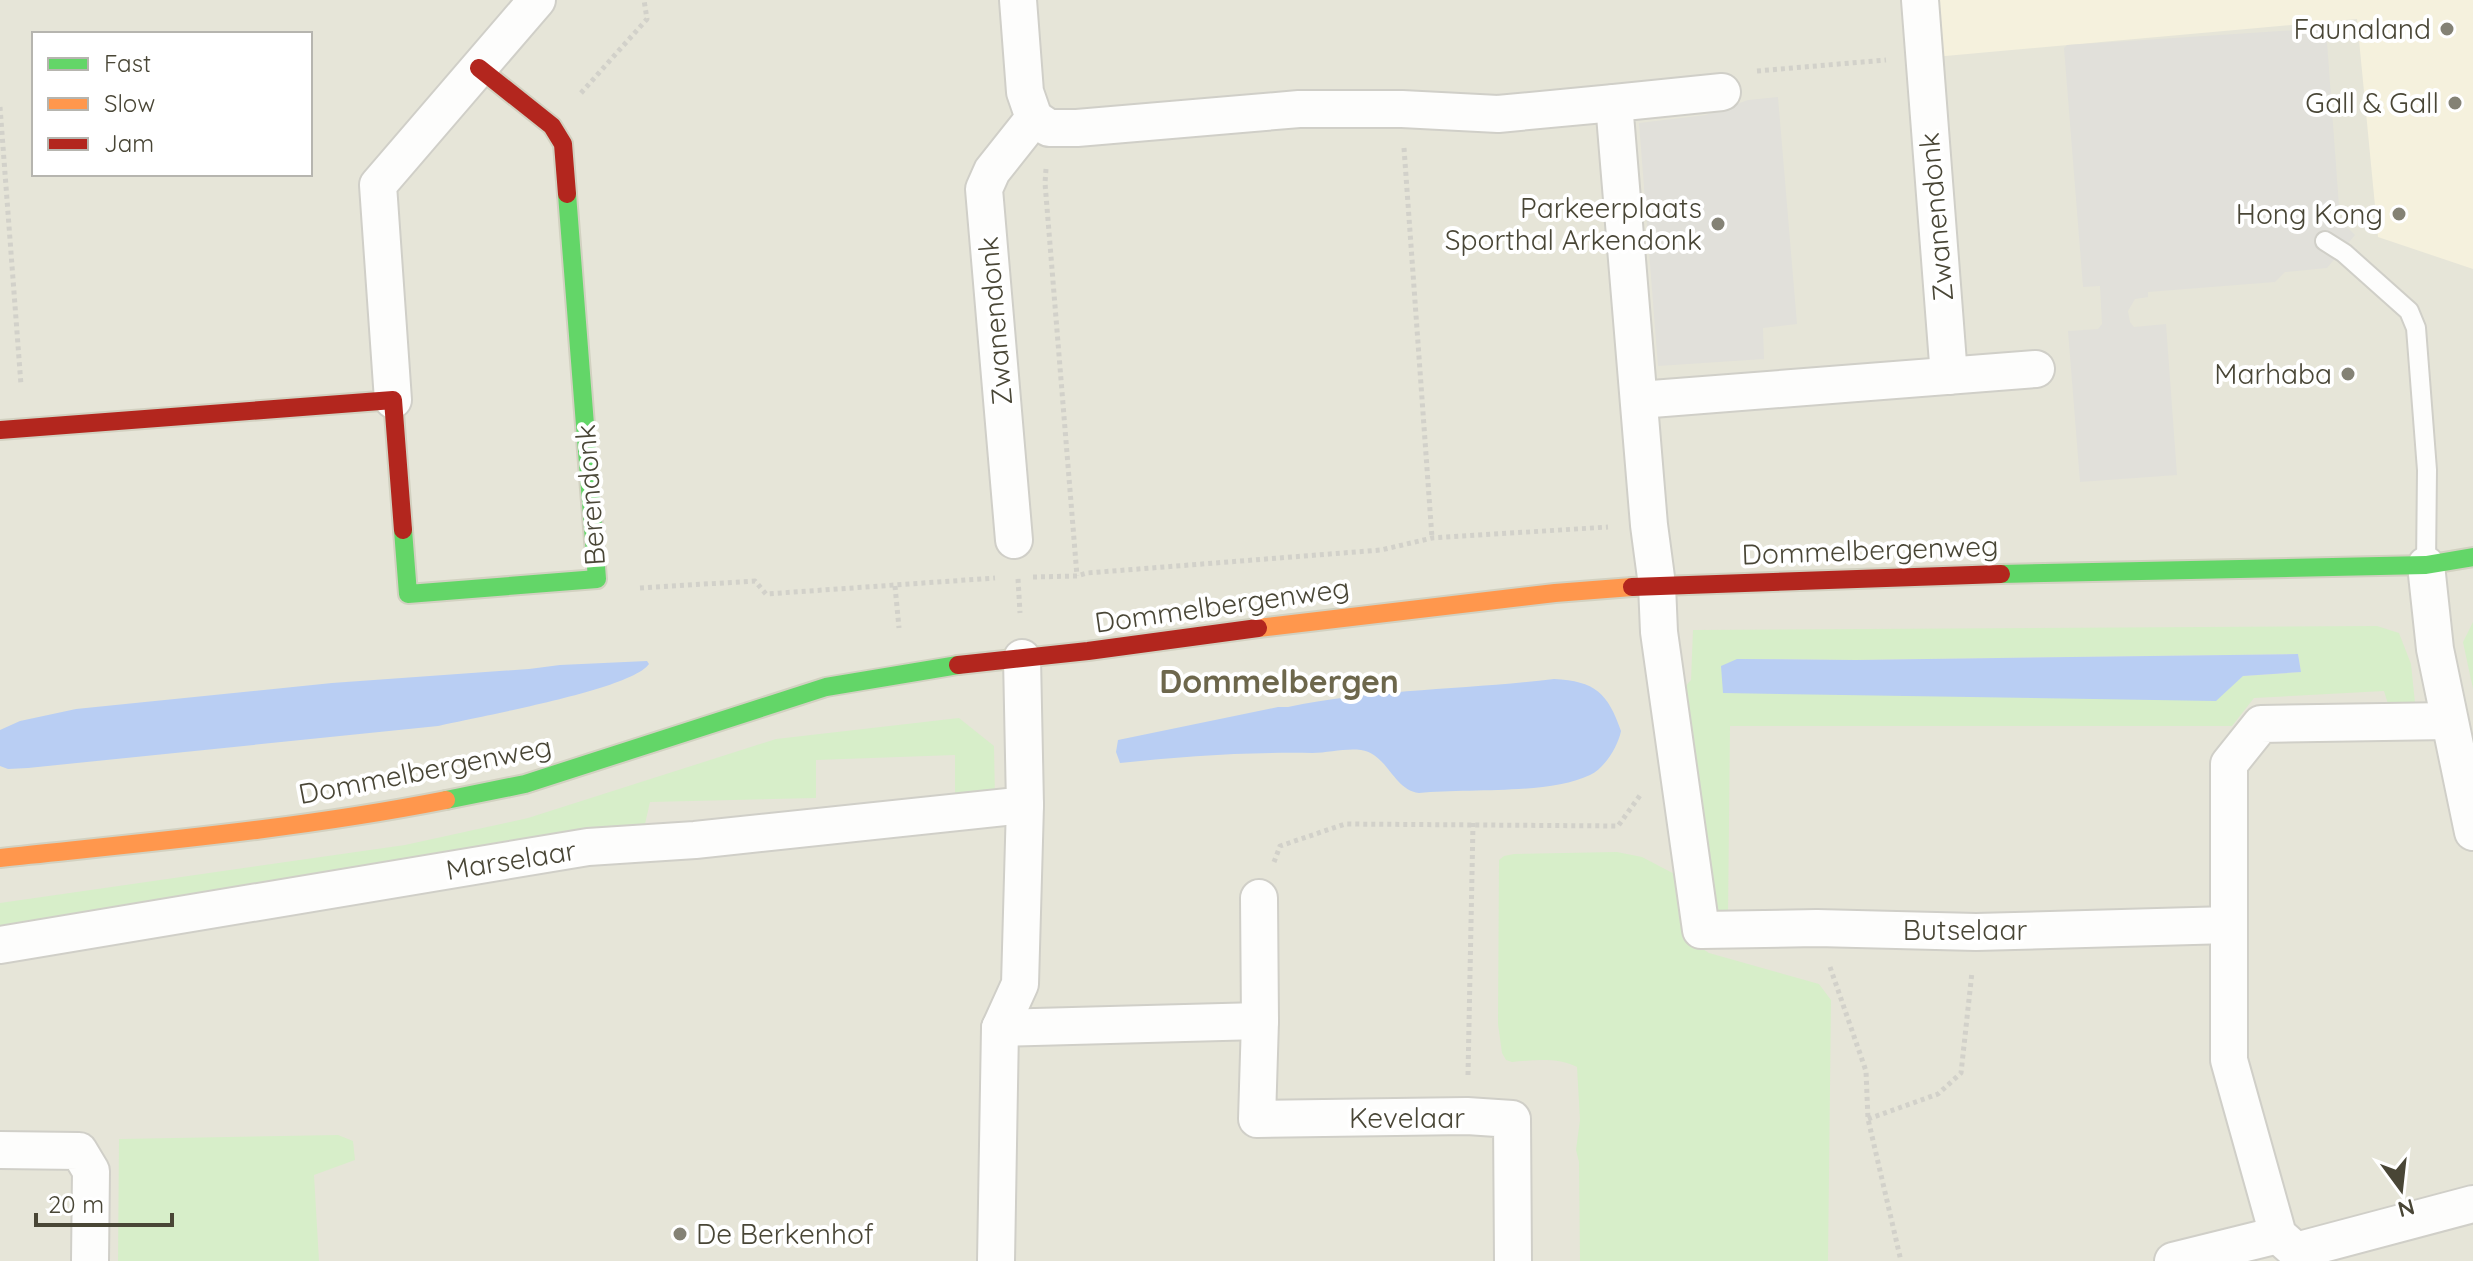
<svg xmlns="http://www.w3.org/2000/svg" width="2473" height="1261" font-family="Quicksand,sans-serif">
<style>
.residential{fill:#e6e5d8;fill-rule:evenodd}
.commercial{fill:#f5f1dd}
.green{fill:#d7eec9;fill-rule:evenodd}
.parking{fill:#e1e0da}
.water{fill:#b9cef3}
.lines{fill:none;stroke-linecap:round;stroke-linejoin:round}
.lane-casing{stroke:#d0cfc8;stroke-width:22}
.street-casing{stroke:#d0cfc8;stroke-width:40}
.fast-casing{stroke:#d2d1c1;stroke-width:22}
.slow-casing{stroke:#d2d1c1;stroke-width:22}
.jam-casing{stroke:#d2d1c1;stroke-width:22}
.path{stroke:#d2d1ca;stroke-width:5;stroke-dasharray:4 4;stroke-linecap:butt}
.lane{stroke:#fdfdfc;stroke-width:18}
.street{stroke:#fdfdfc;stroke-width:36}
.fast{stroke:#63d668;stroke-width:18}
.slow{stroke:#ff974d;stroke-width:18}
.jam{stroke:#b3261e;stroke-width:18}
.poi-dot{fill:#848275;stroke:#fff;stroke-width:3}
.labels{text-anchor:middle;stroke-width:8;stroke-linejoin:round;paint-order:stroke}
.poi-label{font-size:28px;fill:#494636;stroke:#fff;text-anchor:end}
.street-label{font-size:28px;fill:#494636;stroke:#fff}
.quarter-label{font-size:32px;font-weight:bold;fill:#6d674c;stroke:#fff}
</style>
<rect width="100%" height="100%" fill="#f2f1eb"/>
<path class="residential" d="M0 0H2473V1261H0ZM34 34H310V174H34Z"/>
<path class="commercial" d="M1918 0H2473V269L2378 237 2357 19 1923 58Z"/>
<g class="green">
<path d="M2473 622V689L2463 642Z"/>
<path d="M2377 626 2399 633 2411 664 2415 703 2388 704 2384 691 2254 698 2232 726H1730L1728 917 1707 919 1684 688 1691 680 1693 630ZM2298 654 2301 672 2243 676 1737 659 1856 660Z"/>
<path d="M959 718 994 746 995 798 955 797V755L816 760V798L650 802 645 824 0 933V903L405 845 528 818 776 739Z"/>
<path d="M1617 852 1642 857 1684 879 1700 947 1709 953 1819 984 1831 1000 1828 1261H1580L1579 1162 1576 1150 1580 1120 1577 1067C1559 1057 1533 1060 1512 1062L1506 1060 1502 1053 1498 1024 1499 860 1504 856 1514 854Z"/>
<path d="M338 1135 353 1141 355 1160 314 1175 319 1261H118L119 1139Z"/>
</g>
<g class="parking">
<path d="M2326 28 2340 220 2355 235 2327 268 2285 272 2275 282 2148 292V297L2135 299 2128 311 2130 322 2134 327 2166 324 2177 475 2080 482 2068 331 2098 329 2102 324 2100 286 2083 287 2064 48 2067 45Z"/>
<path d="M1778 97 1797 324 1763 328 1764 359 1658 366 1639 123 1706 115 1748 100Z"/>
</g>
<g class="water">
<path d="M2298 654 2301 672 2243 676 2216 701 1723 693 1721 666 1737 659 1856 660Z"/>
<path d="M647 661 649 664C631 690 475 717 438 726L28 768 8 769 0 766V730L20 721 76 709 332 683 529 669 560 665Z"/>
<path d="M1554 679C1595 681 1608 693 1621 731 1618 746 1605 768 1590 775 1549 795 1467 788 1419 793 1393 790 1388 754 1361 750 1345 748 1328 753 1312 753 1248 752 1184 756 1120 763L1116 752 1118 740 1278 707H1288C1376 689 1465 690 1554 679Z"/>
</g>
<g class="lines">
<g class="lane-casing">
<path id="lane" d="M2325 241 2344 253 2409 311 2416 328 2427 470 2426 565"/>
</g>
<g class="street-casing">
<g id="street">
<path d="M1920 0 1949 376"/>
<path d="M1722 92 1614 103 1649 525 1657 585 1659 632 1701 930 1817 928 1976 932 2229 925"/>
<path d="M1034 118 1049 128H1077L1299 109H1402L1498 114 1614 103"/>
<path d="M393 400 378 185 537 0"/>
<path d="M1639 400 2036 369"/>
<path d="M1014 540 984 189 992 171 1034 118 1025 92 1018 0"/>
<path d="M2426 565 2435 649 2473 832"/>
<path d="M2449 721 2261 724 2229 764V1060L2278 1235 2296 1251 2473 1204"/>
<path d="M1259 898 1260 1021 1257 1119 1467 1116 1512 1119 1513 1261"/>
<path d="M0 945 588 847 695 840 1025 805"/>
<path d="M1000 1028 1260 1021"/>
<path d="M0 1150 79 1151 91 1171 90 1261"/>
<path d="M996 1261 1000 1028 1020 984 1025 805 1022 658"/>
<path d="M2173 1261 2278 1235"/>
</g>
</g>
<g class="fast-casing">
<g id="fast">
<path d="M403 530 408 594 597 579 567 194"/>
<path d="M2001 574 2426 565 2473 557"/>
<path d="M446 800 525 784 826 687 958 665"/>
</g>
</g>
<g class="slow-casing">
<g id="slow">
<path d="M1258 628 1555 593 1632 587"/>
<path d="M0 858C149 842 299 829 446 800"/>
</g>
</g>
<g class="jam-casing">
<g id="jam">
<path d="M479 68 552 126 563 144 567 194"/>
<path d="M0 430 393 400 403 530"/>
<path d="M1632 587 2001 574"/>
<path d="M958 665 1088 651 1258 628"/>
</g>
</g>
<g class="path">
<path d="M1757 71 1886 60"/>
<path d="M581 93 647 19 644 0"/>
<path d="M0 107 21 385"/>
<path d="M1404 148 1432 538"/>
<path d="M1046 169 1045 183 1077 576"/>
<path d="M1033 577 1077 576 1087 573 1381 550 1432 538 1608 527"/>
<path d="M1018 579 1020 613"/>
<path d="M895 586 899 628"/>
<path d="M640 588 755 581 766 594 995 578"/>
<path d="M1274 862 1280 846 1345 824 1618 826 1641 794"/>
<path d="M1830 967 1866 1071 1868 1119 1901 1261"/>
<path d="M1468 1075 1473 823"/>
<path d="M1868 1119 1938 1094 1961 1073 1972 972"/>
</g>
<use href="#lane" class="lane"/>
<use href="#street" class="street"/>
<use href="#fast" class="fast"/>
<use href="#slow" class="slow"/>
<use href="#jam" class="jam"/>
</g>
<g class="poi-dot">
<circle cx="2447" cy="29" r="8"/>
<circle cx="2455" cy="103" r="8"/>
<circle cx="2399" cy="214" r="8"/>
<circle cx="1718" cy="224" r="8"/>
<circle cx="2348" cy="374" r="8"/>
<circle cx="680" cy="1234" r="8"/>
</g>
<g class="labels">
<g class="poi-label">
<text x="2431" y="39">Faunaland</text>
<text x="2439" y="113">Gall &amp; Gall</text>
<text x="1702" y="218">Parkeerplaats<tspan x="1702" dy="32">Sporthal Arkendonk</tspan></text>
<text x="2383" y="224">Hong Kong</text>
<text x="2332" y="384">Marhaba</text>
<text x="696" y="1244" text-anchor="start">De Berkenhof</text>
</g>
<g class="street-label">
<text transform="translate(1936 217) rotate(-95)" y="10">Zwanendonk</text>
<text transform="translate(995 321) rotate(-95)" y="10">Zwanendonk</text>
<text transform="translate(590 495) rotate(-94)" y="10">Berendonk</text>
<text transform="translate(1870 550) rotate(-2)" y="10">Dommelbergenweg</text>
<text transform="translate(1222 605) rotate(-8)" y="10">Dommelbergenweg</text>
<text transform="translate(425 770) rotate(-11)" y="10">Dommelbergenweg</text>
<text transform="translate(511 860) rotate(-9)" y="10">Marselaar</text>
<text x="1965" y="940">Butselaar</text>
<text x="1407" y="1128">Kevelaar</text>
</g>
<g class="quarter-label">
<text x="1279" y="693">Dommelbergen</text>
</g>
</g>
<rect x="32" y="32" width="280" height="144" fill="#ffffff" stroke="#b6b5af" stroke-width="2"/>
<rect x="48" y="58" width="40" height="12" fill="#63d668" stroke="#b6b5af" stroke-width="2"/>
<text x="104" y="72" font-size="24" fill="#494636">Fast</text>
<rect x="48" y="98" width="40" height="12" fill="#ff974d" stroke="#b6b5af" stroke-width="2"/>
<text x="104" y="112" font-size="24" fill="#494636">Slow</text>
<rect x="48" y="138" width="40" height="12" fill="#b3261e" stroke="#b6b5af" stroke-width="2"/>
<text x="104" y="152" font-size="24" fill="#494636">Jam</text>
<g transform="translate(2401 1189) rotate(165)" stroke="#ffffff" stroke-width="6" paint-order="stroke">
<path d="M0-6L14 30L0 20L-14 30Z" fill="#494636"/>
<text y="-12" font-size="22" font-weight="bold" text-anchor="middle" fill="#494636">N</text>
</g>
<path d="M36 1213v12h136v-12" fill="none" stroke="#494636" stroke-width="4"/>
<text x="48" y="1213" font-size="24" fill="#494636" stroke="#ffffff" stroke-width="6" paint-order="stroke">20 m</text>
</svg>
